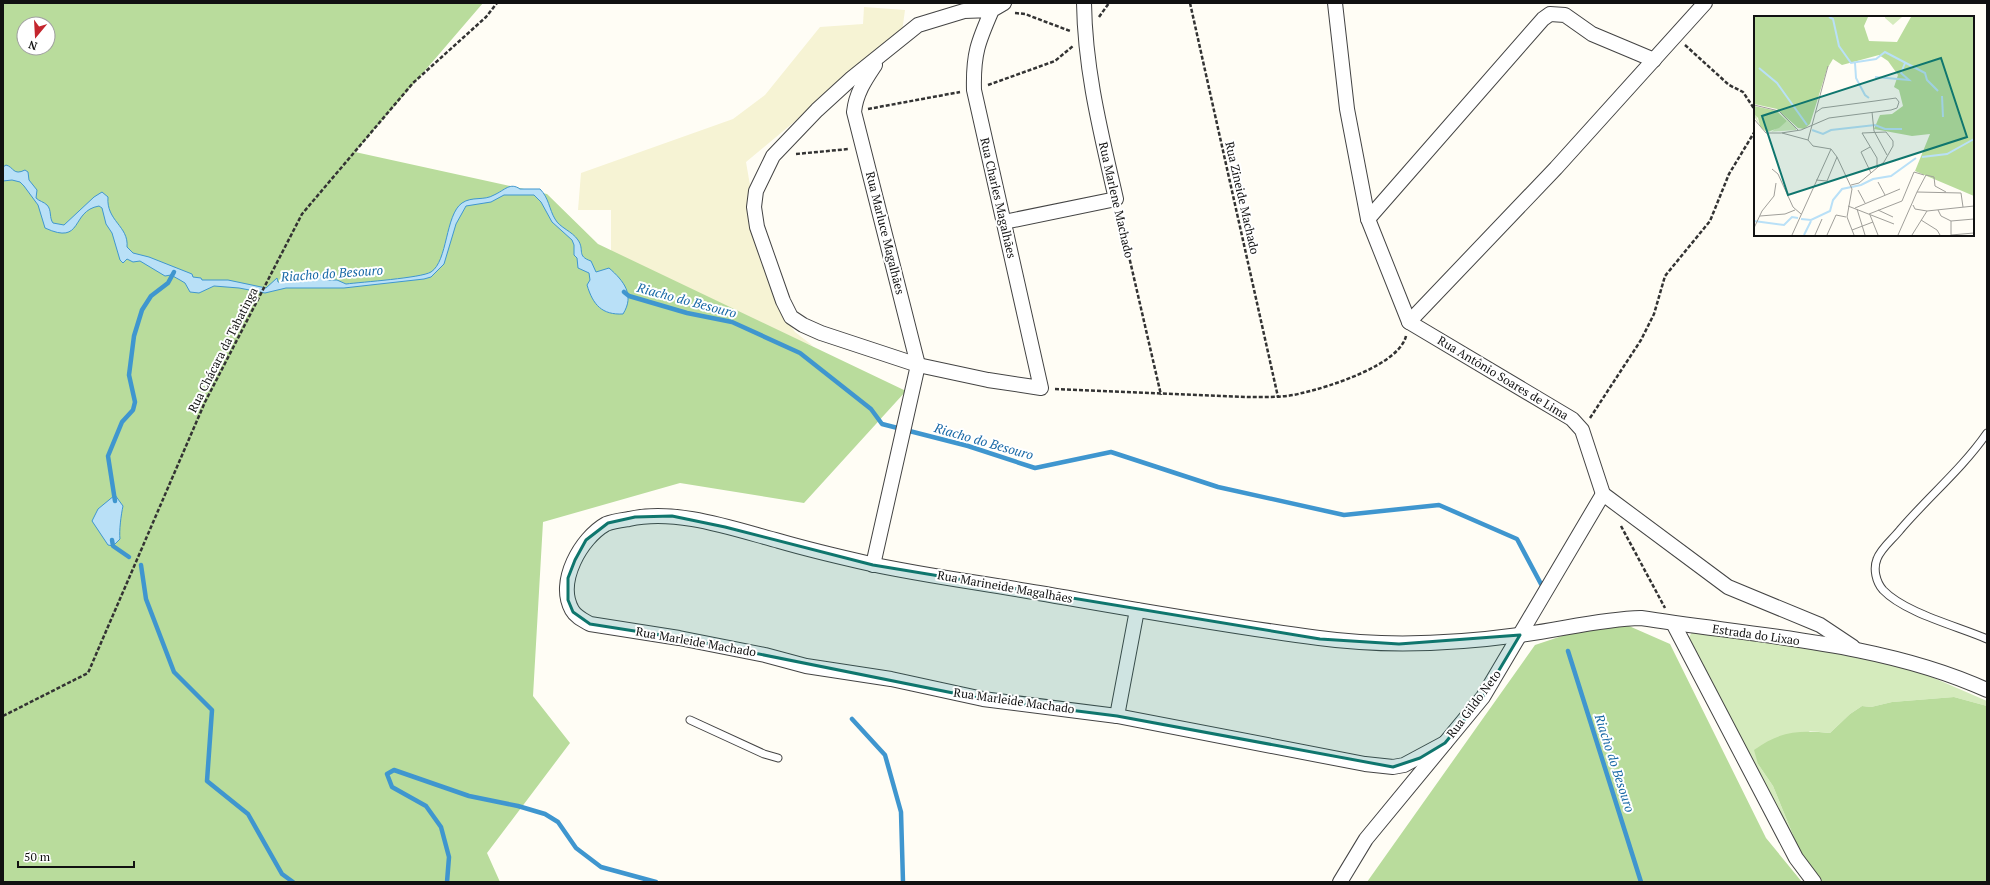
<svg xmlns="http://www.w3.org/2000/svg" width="1990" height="885" font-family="'PT Serif',serif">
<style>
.farmland{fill:#f6f3d4}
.green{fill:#d5ebbd}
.forest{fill:#b9dc9c;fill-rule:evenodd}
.water{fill:#b9e0f7;stroke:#3f96cf}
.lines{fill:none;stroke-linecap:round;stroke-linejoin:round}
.stream{stroke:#3f96cf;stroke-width:4.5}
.service-casing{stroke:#444;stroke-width:9}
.minor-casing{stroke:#444;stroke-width:16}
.path{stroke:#333;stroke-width:2.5;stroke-dasharray:4 2;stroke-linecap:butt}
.service{stroke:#fff;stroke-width:7}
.minor{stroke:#fff;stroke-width:14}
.marked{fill:#0f766e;fill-opacity:0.2;stroke:#0f766e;stroke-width:3;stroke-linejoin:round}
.labels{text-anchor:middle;stroke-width:4;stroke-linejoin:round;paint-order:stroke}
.street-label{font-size:12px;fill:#111;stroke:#fff}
.water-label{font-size:13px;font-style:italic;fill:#1768a6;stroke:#fff}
.inset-river{fill:none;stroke:#b9e0f7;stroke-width:2}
.inset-road{fill:none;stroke:#a09f9a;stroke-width:1}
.view{fill:#0f766e;fill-opacity:0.15;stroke:#0f766e;stroke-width:2}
.inset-edge{fill:none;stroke:#111;stroke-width:2}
</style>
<rect width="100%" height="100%" fill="#fffdf5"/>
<path class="farmland" d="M864 7 905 10 902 32 746 162 751 191 752 229 780 311 795 332 813 346 775 332 611 255V210H578L581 173 733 119 765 95 820 27 863 24Z"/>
<path class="green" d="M1692 632 1806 647 1864 659 1920 672 1987 701V706L1954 697 1892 702 1871 707 1862 706 1850 714 1830 733 1810 731 1758 764 1773 786 1800 852 1688 639Z"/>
<g class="forest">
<path d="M3 3H483L355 152 547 194 598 244 906 391 804 503 680 483 543 522 533 696 570 743 487 853 500 882H3ZM24 24H48V48H24Z"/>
<path d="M1613 619 1670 644 1766 838 1802 882H1367L1535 645Z"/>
<path d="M1954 697 1987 706V882H1821L1800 852 1773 786 1758 764 1754 750C1780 731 1799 730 1830 733L1850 714 1862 706 1871 707 1892 702Z"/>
</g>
<g class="water">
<path d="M6 165C14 167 13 176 25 170L28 172 29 180 37 190 36 198C39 201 44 202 47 205 52 210 49 218 53 223L64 225 94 197 102 192 108 197C106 221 129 226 127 247L133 253 149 257 192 274 193 277 201 278 202 280H228L266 288 277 278 278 282C284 284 313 277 321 275L327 280H337L346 284C362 282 421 278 431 272 448 261 445 215 462 203 472 196 484 201 494 195 505 190 510 182 520 189H540C549 198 549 209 555 219 560 228 572 231 578 240 585 250 576 256 591 261L596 272 609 268C624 281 635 295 623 314 602 315 593 305 587 285L590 280 589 273 578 268 577 258 574 255V245L572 240 552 222 541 202 534 195H504L491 202 466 206 456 224 444 264 431 277 424 279 344 288H286L265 293 239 288 214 286 199 293 190 292 185 283 180 280 171 275 165 276 140 261 133 262 127 259 123 263 120 260 112 233 106 224 102 208 99 206C70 211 84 246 45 228L38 205 24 186 20 182 12 180 3 181V167Z"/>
<path d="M115 495 123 506C121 515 119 531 120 539L113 546 108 545 92 521 98 509Z"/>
</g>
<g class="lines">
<g class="stream">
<path d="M624 292 629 296 687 313 732 322 800 353 871 409 882 424 968 446 1035 468 1111 452 1218 487 1344 515 1439 505 1517 539 1541 584"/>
<path d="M115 501 108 456 122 422 133 410 135 402 129 375 134 336 142 310 151 296 168 283 174 272"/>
<path d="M112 540 113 546 129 557"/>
<path d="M141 565 146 599 174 672 212 710 207 781 248 814 282 874 293 882"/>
<path d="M1568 651 1641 882"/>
<path d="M852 719 885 755 901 812 903 882"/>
<path d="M447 882 449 857 441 827 426 806 392 787 387 774 394 770 469 796 518 806 545 814 558 822 576 848 601 867 656 882"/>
</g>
<g class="service-casing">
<g id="service">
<path d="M1987 433C1962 469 1928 497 1900 530 1893 539 1881 548 1877 559 1873 569 1876 582 1883 590 1905 613 1957 626 1987 639"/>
<path d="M690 720 764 754 778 758"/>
</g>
</g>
<g class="minor-casing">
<g id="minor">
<path d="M1335 3 1347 109 1368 219 1409 322 1572 419 1582 430 1603 494 1728 587 1820 625 1853 647"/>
<path d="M992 10C978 42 973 54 974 90L1041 388 988 380 918 365 821 333 803 325 791 317 783 301 757 227 754 207 756 191 773 156 817 110 852 78 918 25 964 11 992 10 1004 3"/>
<path d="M1368 219 1543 19 1550 14 1565 15 1592 34 1654 60"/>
<path d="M1004 222 1116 199C1101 133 1085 71 1084 3"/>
<path d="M1409 322 1556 168 1705 3"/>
<path d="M873 565 918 365 854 112C856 93 865 80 875 65"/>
<path d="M1673 623 1796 858 1814 882"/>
<path d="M1117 716 1137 610"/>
<path d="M1445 743 1404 765 1393 767 1365 764 1117 716 983 699 891 679 806 666 765 655 679 638 590 624C583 620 576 617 572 610 556 582 581 538 606 524 613 521 622 520 629 519 676 508 734 529 779 541 810 550 840 557 871 564 926 576 983 583 1039 593 1132 609 1226 626 1319 638 1385 647 1453 644 1519 635 1560 630 1600 619 1641 618 1755 636 1882 642 1987 690"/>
<path d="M1340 882 1366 839 1483 697 1603 494"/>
</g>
</g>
<g class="path">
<path d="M1190 3 1278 397"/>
<path d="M1015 13 1025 14 1070 31"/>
<path d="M1099 17 1109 3"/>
<path d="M1685 45 1729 85 1743 92 1755 110"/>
<path d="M988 85 1055 61 1073 46"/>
<path d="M868 109 960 92"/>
<path d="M796 154 849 149"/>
<path d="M1119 213 1161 395"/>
<path d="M1055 389 1247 397C1265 397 1284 398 1302 393 1329 387 1399 365 1406 336"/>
<path d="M1590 418 1641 340 1654 314 1665 276 1710 221 1729 174 1755 131"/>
<path d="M1621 526 1665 608"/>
<path d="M3 716 88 673 205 402 302 214 413 83 486 17 497 3"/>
</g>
<use href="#service" class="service"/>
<use href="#minor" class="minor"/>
</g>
<path class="marked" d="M672 516 725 527 873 565 1320 639 1399 644 1520 635 1483 697 1445 743 1420 758 1393 767 1117 716 983 699 679 638 590 624 573 612 568 600V578L575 560 586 540 608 523 635 517Z"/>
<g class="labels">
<g class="street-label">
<text transform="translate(998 198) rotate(77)" y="4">Rua Charles Magalhães</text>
<text transform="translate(1242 198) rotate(77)" y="4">Rua Zineide Machado</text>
<text transform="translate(1116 200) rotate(77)" y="4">Rua Marlene Machado</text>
<text transform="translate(885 233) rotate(76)" y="4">Rua Marluce Magalhães</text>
<text transform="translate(223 350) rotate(-63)" y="4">Rua Chácara da Tabatinga</text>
<text transform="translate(1503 378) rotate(31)" y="4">Rua Antônio Soares de Lima</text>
<text transform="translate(1005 587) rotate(10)" y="4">Rua Marineide Magalhães</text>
<text transform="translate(1756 635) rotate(8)" y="4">Estrada do Lixao</text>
<text transform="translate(696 642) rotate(10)" y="4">Rua Marleide Machado</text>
<text transform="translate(1014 701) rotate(8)" y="4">Rua Marleide Machado</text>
<text transform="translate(1474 704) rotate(-53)" y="4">Rua Gildo Neto</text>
</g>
<g class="water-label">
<text transform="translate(332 273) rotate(-4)" y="5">Riacho do Besouro</text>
<text transform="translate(687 300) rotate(15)" y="5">Riacho do Besouro</text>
<text transform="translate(984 441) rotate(16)" y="5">Riacho do Besouro</text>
<text transform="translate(1615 763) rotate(72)" y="5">Riacho do Besouro</text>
</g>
</g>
<g transform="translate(1754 16)">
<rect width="220" height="220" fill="#fffdf5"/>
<path d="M148 1 139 9 131 2V1ZM26 97 42 112V114L13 116 8 113 0 100 2 99 6 110 17 116 33 105Z" fill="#d5ebbd"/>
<path d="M0 1H114L110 10 115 25 143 26 157 1H220V180L161 155 176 118 158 120 120 113 126 99 138 98 149 90 145 74 140 71 144 59 134 45 125 39 88 49 79 43 73 53 56 108 50 113 44 112 23 93 0 88ZM0 90 23 95 33 105 25 112 13 116 6 110 4 102 0 98Z" fill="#b9dc9c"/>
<path class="inset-river" d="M75 1 79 3 85 30 97 47 122 43 131 36 171 57 173 64 184 75M101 47 102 62 111 79 115 82M5 52 23 67 53 109M121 61 155 64 147 57 151 47M188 80 189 101M58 114 69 118 77 114 121 109 131 113H148M168 141 193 138 220 123M47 203 57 204 76 195 79 184 88 173 107 169 119 163 137 160 162 142M0 205 30 209 38 201 44 202M50 219 57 205"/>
<path class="inset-road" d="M0 89 25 95 44 114M118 96 120 115 133 139M0 103 12 117H27L47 114 75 102 137 94 143 92 145 86 142 82 121 85 68 92 61 97M28 117 54 124 59 130 77 133 83 141 98 173 93 201 100 219M54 124 74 50M116 131 107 136 117 157M18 153 24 158 39 191 47 198M62 164 73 165 83 141M124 166 131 179M97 169 105 167 130 146 139 130V125L132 116 108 117 123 142V149M104 174 111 187M163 176 172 159 180 161 181 170 192 176M159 189 161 193 173 195 220 190M94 190 140 208M101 192 146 173M103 193 111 219M124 194 139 201M184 194 187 200 197 205 220 203M115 198 148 185 160 156 170 159M116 199 124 219M6 200 31 198 41 194M167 204 183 214 186 219M0 212 8 195 20 180 22 167M98 214 119 206M38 219 77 133M61 219 68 203M73 219 82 199 92 201M144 219 163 176 207 177 209 191M158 219 173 195M197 219 220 217M197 219V205"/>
<path class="view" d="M187 42 213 121 34 179 8 100Z"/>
<rect width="220" height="220" class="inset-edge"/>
</g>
<rect width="1990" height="885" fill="none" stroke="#111111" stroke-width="8"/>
<g transform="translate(36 36) rotate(198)"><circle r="19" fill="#ffffff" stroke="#a0a0a0"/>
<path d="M0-3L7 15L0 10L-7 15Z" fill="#c4262e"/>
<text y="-6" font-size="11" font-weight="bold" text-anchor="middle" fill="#111111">N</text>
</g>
<path d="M18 861v6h116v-6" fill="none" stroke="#111111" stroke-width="2"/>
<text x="24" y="861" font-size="12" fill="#111111" stroke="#ffffff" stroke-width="3" paint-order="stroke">50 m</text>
</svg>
